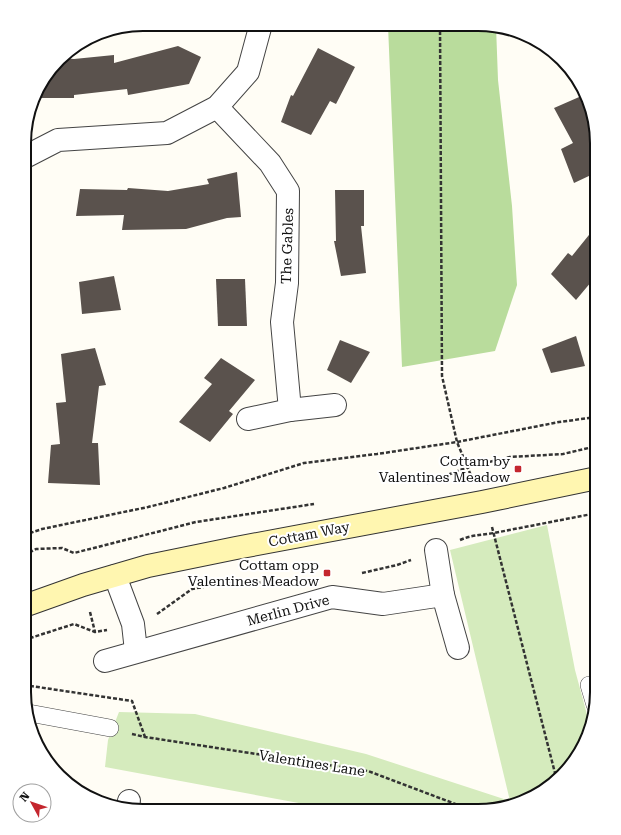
<svg xmlns="http://www.w3.org/2000/svg" width="621" height="835" font-family="'Roboto Serif',serif">
<style>
.green{fill:#d5ebbd}
.forest{fill:#b9dc9c}
.building{fill:#5a524d}
.lines{fill:none;stroke-linecap:round;stroke-linejoin:round}
.service-casing{stroke:#444;stroke-width:18}
.minor-casing{stroke:#444;stroke-width:24}
.secondary-casing{stroke:#333;stroke-width:24}
.path{stroke:#333;stroke-width:2.5;stroke-dasharray:4 2;stroke-linecap:butt}
.service{stroke:#fff;stroke-width:17}
.minor{stroke:#fff;stroke-width:22}
.secondary{stroke:#fff6b0;stroke-width:22}
.poi-dot{fill:#c4262e;stroke:#fff;stroke-width:1.5}
.labels{text-anchor:middle;stroke-width:4;stroke-linejoin:round;paint-order:stroke}
.street-label{font-size:14px;fill:#111;stroke:#fff}
.poi-label{font-size:14px;fill:#111;stroke:#fff;text-anchor:end}
.rim{fill:none;stroke:#111;stroke-width:2}
</style>
<rect width="100%" height="100%" fill="#fffdf5"/>
<path class="green" d="M547 525 575 670 589 722 577 758 531 799 478 811H342L105 767 108 740 119 712 195 714 366 754 510 801 450 550Z"/>
<path class="forest" d="M388 25 496 26 498 80 512 206 517 285 495 351 402 367Z"/>
<g class="building">
<path d="M178 46 201 57 189 84 128 95 127 89 74 95V98H35L40 84 61 58 74 59 114 55V63Z"/>
<path d="M318 48 355 67 336 104 330 101 311 135 281 122 291 95 293 96Z"/>
<path d="M586 94 597 143V186L591 175 574 183 561 149 573 143 554 108Z"/>
<path d="M237 172 241 217 227 218 186 229 122 230 124 215 76 216 80 189 127 190 128 188 168 191 209 184 207 179Z"/>
<path d="M335 190H364V226H361L366 273 341 276 334 241H336Z"/>
<path d="M597 225V275L576 300 551 274 568 253 572 256Z"/>
<path d="M114 276 121 310 82 314 79 282Z"/>
<path d="M216 279H245L247 326H218Z"/>
<path d="M576 336 585 366 551 373 542 349Z"/>
<path d="M340 340 370 352 351 383 327 370Z"/>
<path d="M95 348 106 385 99 386 92 443H98L100 485 48 483 51 445 60 444 56 403 66 402 61 354Z"/>
<path d="M221 358 255 380 229 411 233 414 210 442 179 422 212 384 204 378Z"/>
</g>
<g class="lines">
<g class="service-casing">
<g id="service">
<path d="M589 685 595 705"/>
<path d="M29 713 110 728"/>
</g>
</g>
<g class="minor-casing">
<g id="minor">
<path d="M217 107 270 163 288 191 287 283 282 322 290 410"/>
<path d="M25 157 58 140 167 133 217 107 248 72 261 24"/>
<path d="M248 419 290 410 335 405"/>
<path d="M436 550 443 595 458 648"/>
<path d="M115 576 133 624 136 651"/>
<path d="M105 661 332 597 383 604 443 595"/>
<path d="M127 810 129 801"/>
</g>
</g>
<g class="secondary-casing">
<path id="secondary" d="M24 606 83 585 148 566 236 548 482 502 597 478"/>
</g>
<g class="path">
<path d="M440 25 442 376 457 442 472 478"/>
<path d="M427 483 468 467 510 457 563 454 597 446"/>
<path d="M492 527 556 777"/>
<path d="M24 535 42 529 148 507 224 488 304 463 377 454 457 442 559 422 597 417"/>
<path d="M460 540C471 535 482 535 494 533L597 513"/>
<path d="M24 555 36 549 62 548 74 553 196 522 314 504"/>
<path d="M362 573 397 565 411 560"/>
<path d="M90 612 95 632"/>
<path d="M157 614 192 589 231 582 280 583"/>
<path d="M24 640 74 624 95 632 107 630"/>
<path d="M24 685 132 701 145 737"/>
<path d="M132 734 145 737 368 771 474 811"/>
</g>
<use href="#service" class="service"/>
<use href="#minor" class="minor"/>
<use href="#secondary" class="secondary"/>
</g>
<g class="poi-dot">
<rect x="514" y="465" width="8" height="8" rx="2"/>
<rect x="323" y="569" width="8" height="8" rx="2"/>
</g>
<g class="labels">
<g class="street-label">
<text transform="translate(287 246) rotate(-88)" y="5">The Gables</text>
<text transform="translate(309 534) rotate(-11)" y="5">Cottam Way</text>
<text transform="translate(288 610) rotate(-15)" y="5">Merlin Drive</text>
<text transform="translate(312 763) rotate(9)" y="5">Valentines Lane</text>
</g>
<g class="poi-label">
<text x="510" y="466">Cottam by<tspan x="510" dy="16">Valentines Meadow</tspan></text>
<text x="319" y="570">Cottam opp<tspan x="319" dy="16">Valentines Meadow</tspan></text>
</g>
</g>
<path d="M0 0H621V835H0ZM143 31H478A112 112 0 0 1 590 143V692A112 112 0 0 1 478 804H143A112 112 0 0 1 31 692V143A112 112 0 0 1 143 31Z" fill="#fff" fill-rule="evenodd"/>
<path class="rim" d="M143 31H478A112 112 0 0 1 590 143V692A112 112 0 0 1 478 804H143A112 112 0 0 1 31 692V143A112 112 0 0 1 143 31Z"/>
<g transform="translate(32 803) rotate(310)"><circle r="19" fill="#ffffff" stroke="#a0a0a0"/>
<path d="M0-3L7 15L0 10L-7 15Z" fill="#c4262e"/>
<text y="-6" font-size="11" font-weight="bold" text-anchor="middle" fill="#111111">N</text>
</g>
</svg>
